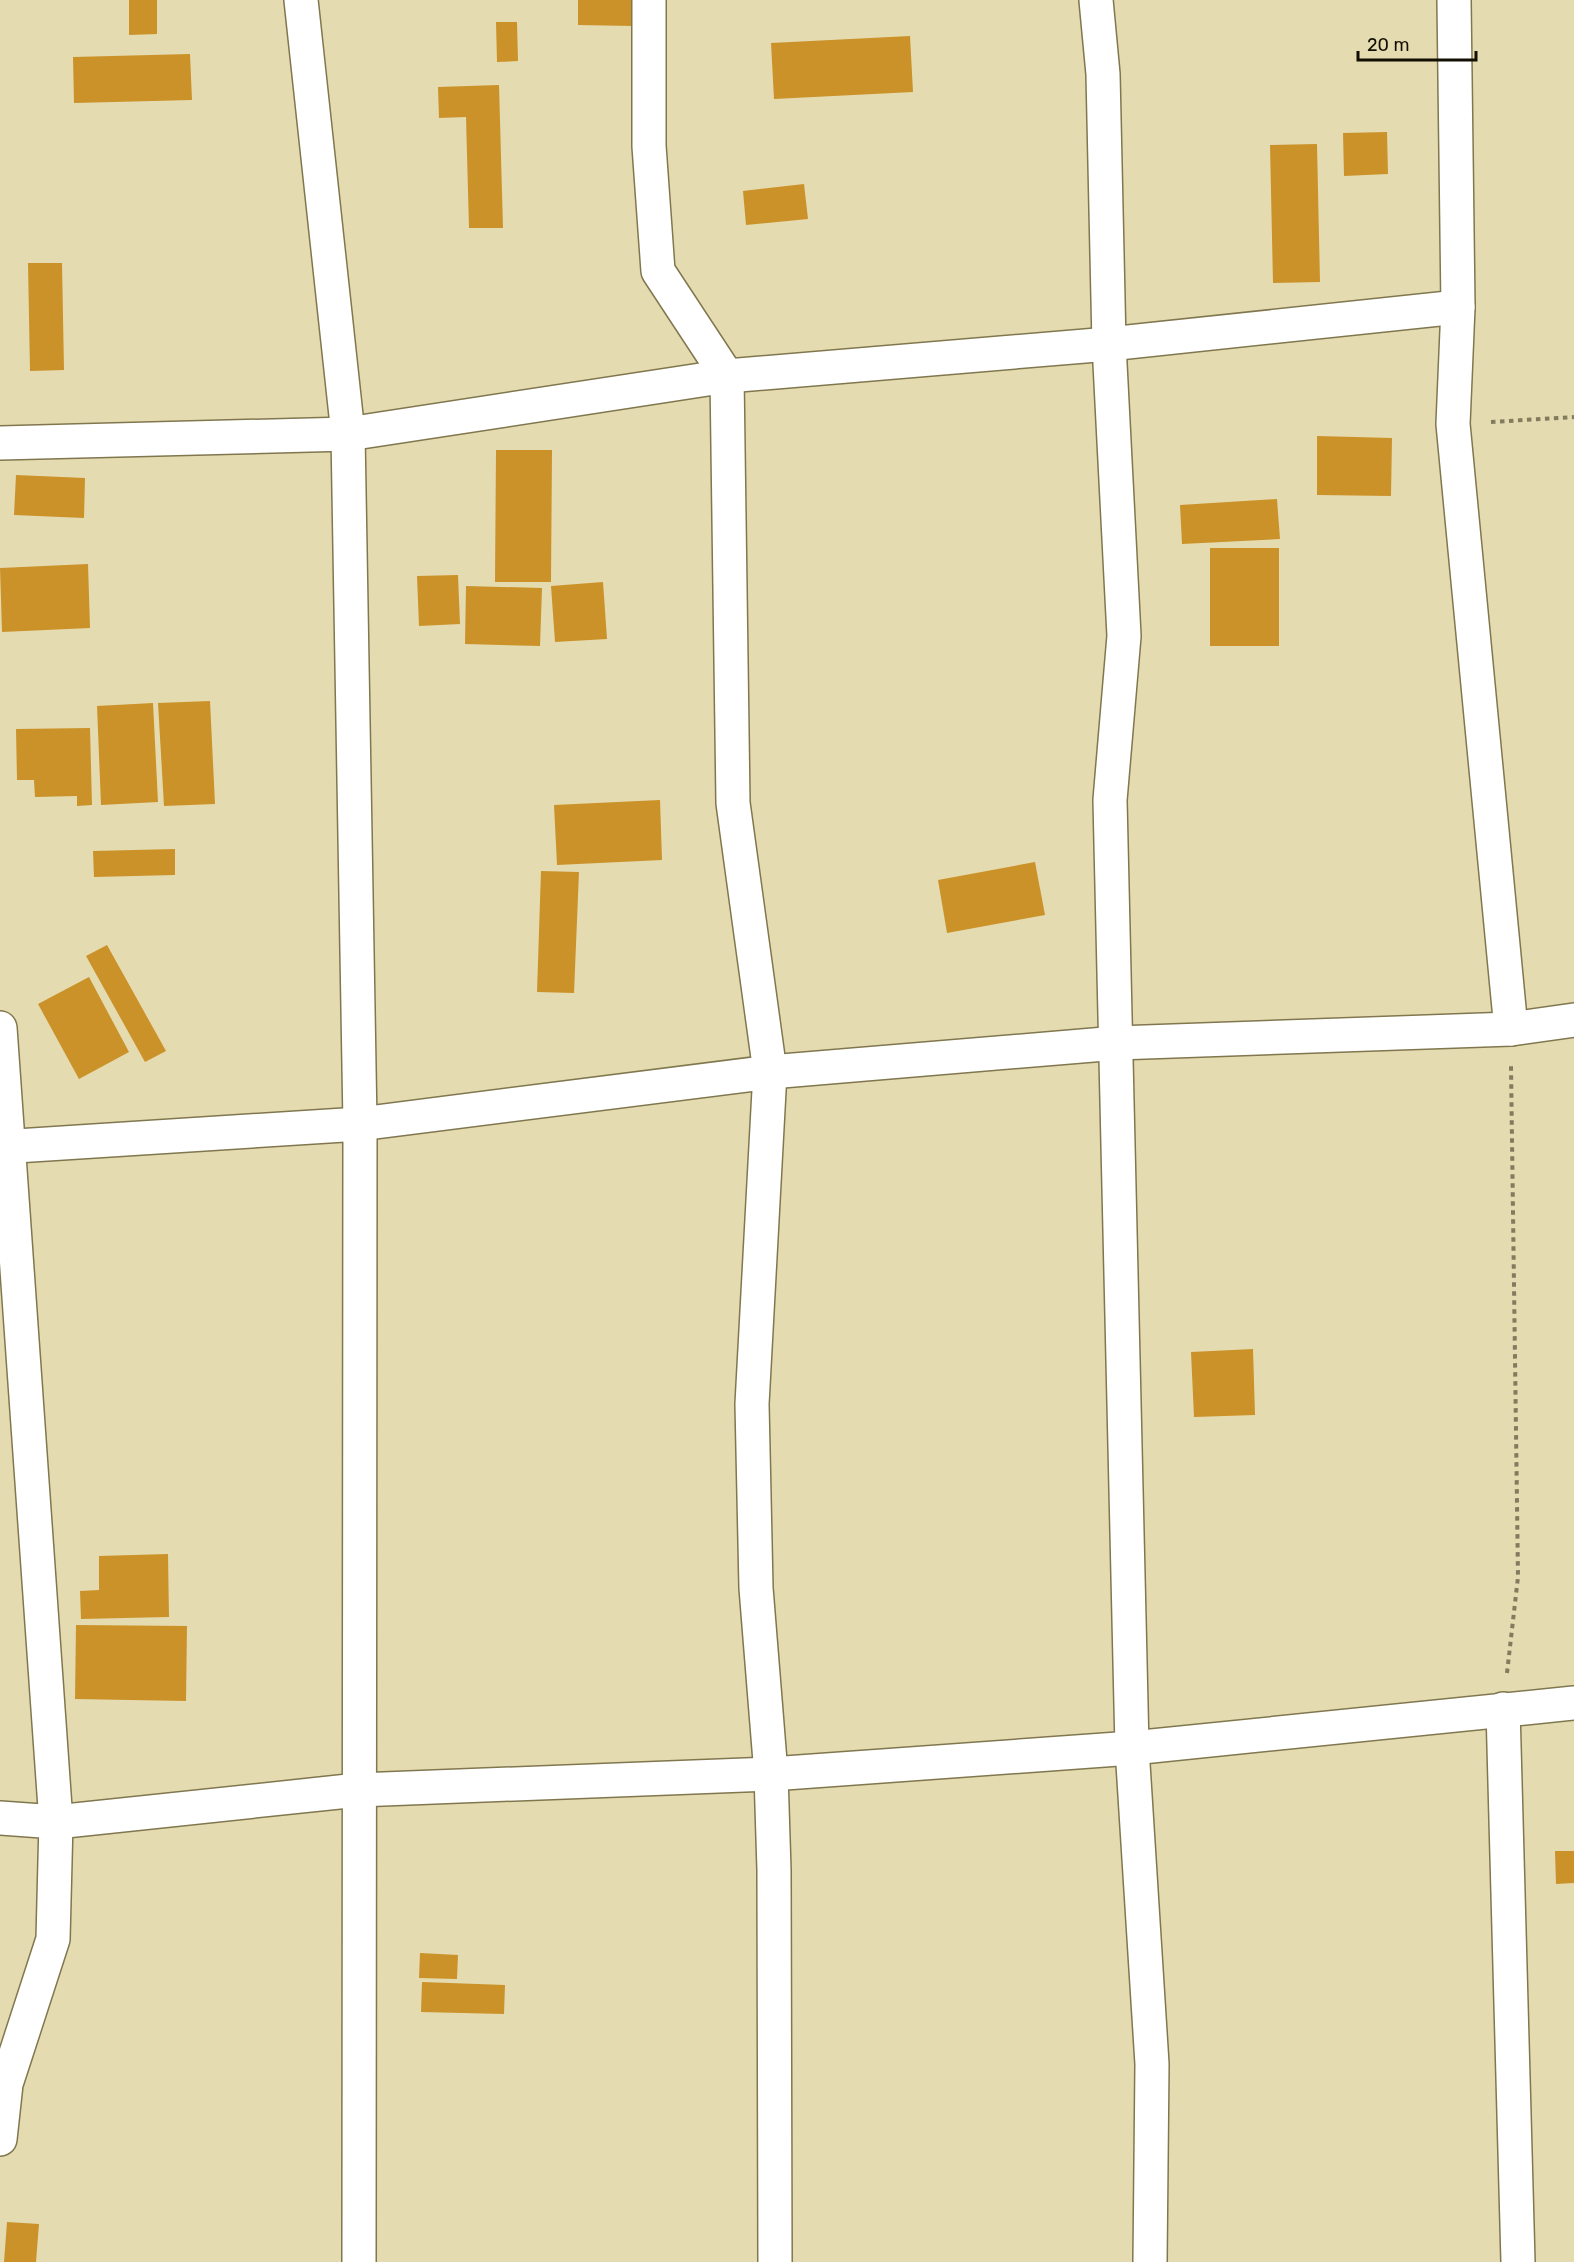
<svg xmlns="http://www.w3.org/2000/svg" width="1574" height="2262" font-family="Rubik,sans-serif">
<style>
.building{fill:#cb9229}
.lines{fill:none;stroke-linecap:round;stroke-linejoin:round}
.minor-casing{stroke:#80774f;stroke-width:36}
.path{stroke:#827b5e;stroke-width:4;stroke-dasharray:4.5 4.5;stroke-linecap:butt}
.minor{stroke:#fff;stroke-width:33}
</style>
<rect width="100%" height="100%" fill="#e5dbb0"/>
<g class="building">
<path d="M129 0H157V34L129 35Z"/>
<path d="M578 0H633V26L578 25Z"/>
<path d="M496 22H517L518 61 497 62Z"/>
<path d="M910 36 913 92 774 99 771 43Z"/>
<path d="M190 54 192 100 74 103 73 57Z"/>
<path d="M499 85 503 228H469L466 117 439 118 438 87Z"/>
<path d="M1387 132 1388 174 1344 176 1343 133Z"/>
<path d="M1317 144 1320 282 1273 283 1270 145Z"/>
<path d="M804 184 808 219 746 225 743 191Z"/>
<path d="M28 263H62L64 370 30 371Z"/>
<path d="M1317 436 1392 438 1391 496 1317 495Z"/>
<path d="M496 450H552L551 582H495Z"/>
<path d="M16 475 85 478 84 518 14 515Z"/>
<path d="M1277 499 1280 539 1182 544 1180 505Z"/>
<rect x="1210" y="548" width="69" height="98"/>
<path d="M88 564 90 628 2 632 0 568Z"/>
<path d="M458 575 460 624 419 626 417 576Z"/>
<path d="M603 582 607 639 555 642 551 586Z"/>
<path d="M466 586 542 588 540 646 465 644Z"/>
<path d="M210 701 215 804 164 806 158 703Z"/>
<path d="M153 703 158 802 101 805 97 706Z"/>
<path d="M90 728 92 805 77 806V796L35 797 34 780H17L16 729Z"/>
<path d="M660 800 662 860 557 865 554 805Z"/>
<path d="M175 849V875L94 877 93 851Z"/>
<path d="M1035 862 1045 915 947 933 938 880Z"/>
<path d="M541 871 579 872 574 993 537 992Z"/>
<path d="M107 945 166 1051 145 1062 86 956Z"/>
<path d="M89 977 129 1052 79 1079 38 1004Z"/>
<path d="M1253 1349 1255 1415 1194 1417 1191 1352Z"/>
<path d="M168 1554 169 1617 81 1619 80 1591 99 1590V1556Z"/>
<path d="M76 1625 187 1626 186 1701 75 1699Z"/>
<path d="M1555 1851H1574V1883L1556 1884Z"/>
<path d="M420 1953 458 1955 457 1979 419 1978Z"/>
<path d="M422 1982 505 1985 504 2014 421 2012Z"/>
<path d="M7 2222 39 2224 36 2262H4Z"/>
</g>
<g class="lines">
<g class="minor-casing">
<g id="minor">
<path d="M301 0 348 434 360 1124 359 2262"/>
<path d="M649 0V146L658 271 727 376 733 803 770 1072 752 1404 756 1588 771 1774 774 1870 775 2262"/>
<path d="M1096 0 1103 74 1109 344 1124 636 1110 800 1132 1748 1152 2064 1150 2262"/>
<path d="M1454 0 1458 307 1453 424 1511 1029"/>
<path d="M0 443 348 434 727 376 1109 344 1458 307"/>
<path d="M0 1028 56 1822 53 1939 6 2084 0 2139"/>
<path d="M0 1147 360 1124 770 1072 1117 1043 1511 1029 1574 1020"/>
<path d="M1503 1709 1518 2262"/>
<path d="M0 1818 56 1822 358 1790 771 1774 1132 1748 1574 1703"/>
</g>
</g>
<g class="path">
<path d="M1491 422 1574 417"/>
<path d="M1507 1673 1518 1577 1511 1066"/>
</g>
<use href="#minor" class="minor"/>
</g>
<path d="M1358 51v9h118v-9" fill="none" stroke="#120f02" stroke-width="3"/>
<text x="1367" y="51" font-size="18" fill="#120f02" stroke="#e5dbb0" stroke-width="4.5" paint-order="stroke">20 m</text>
</svg>
